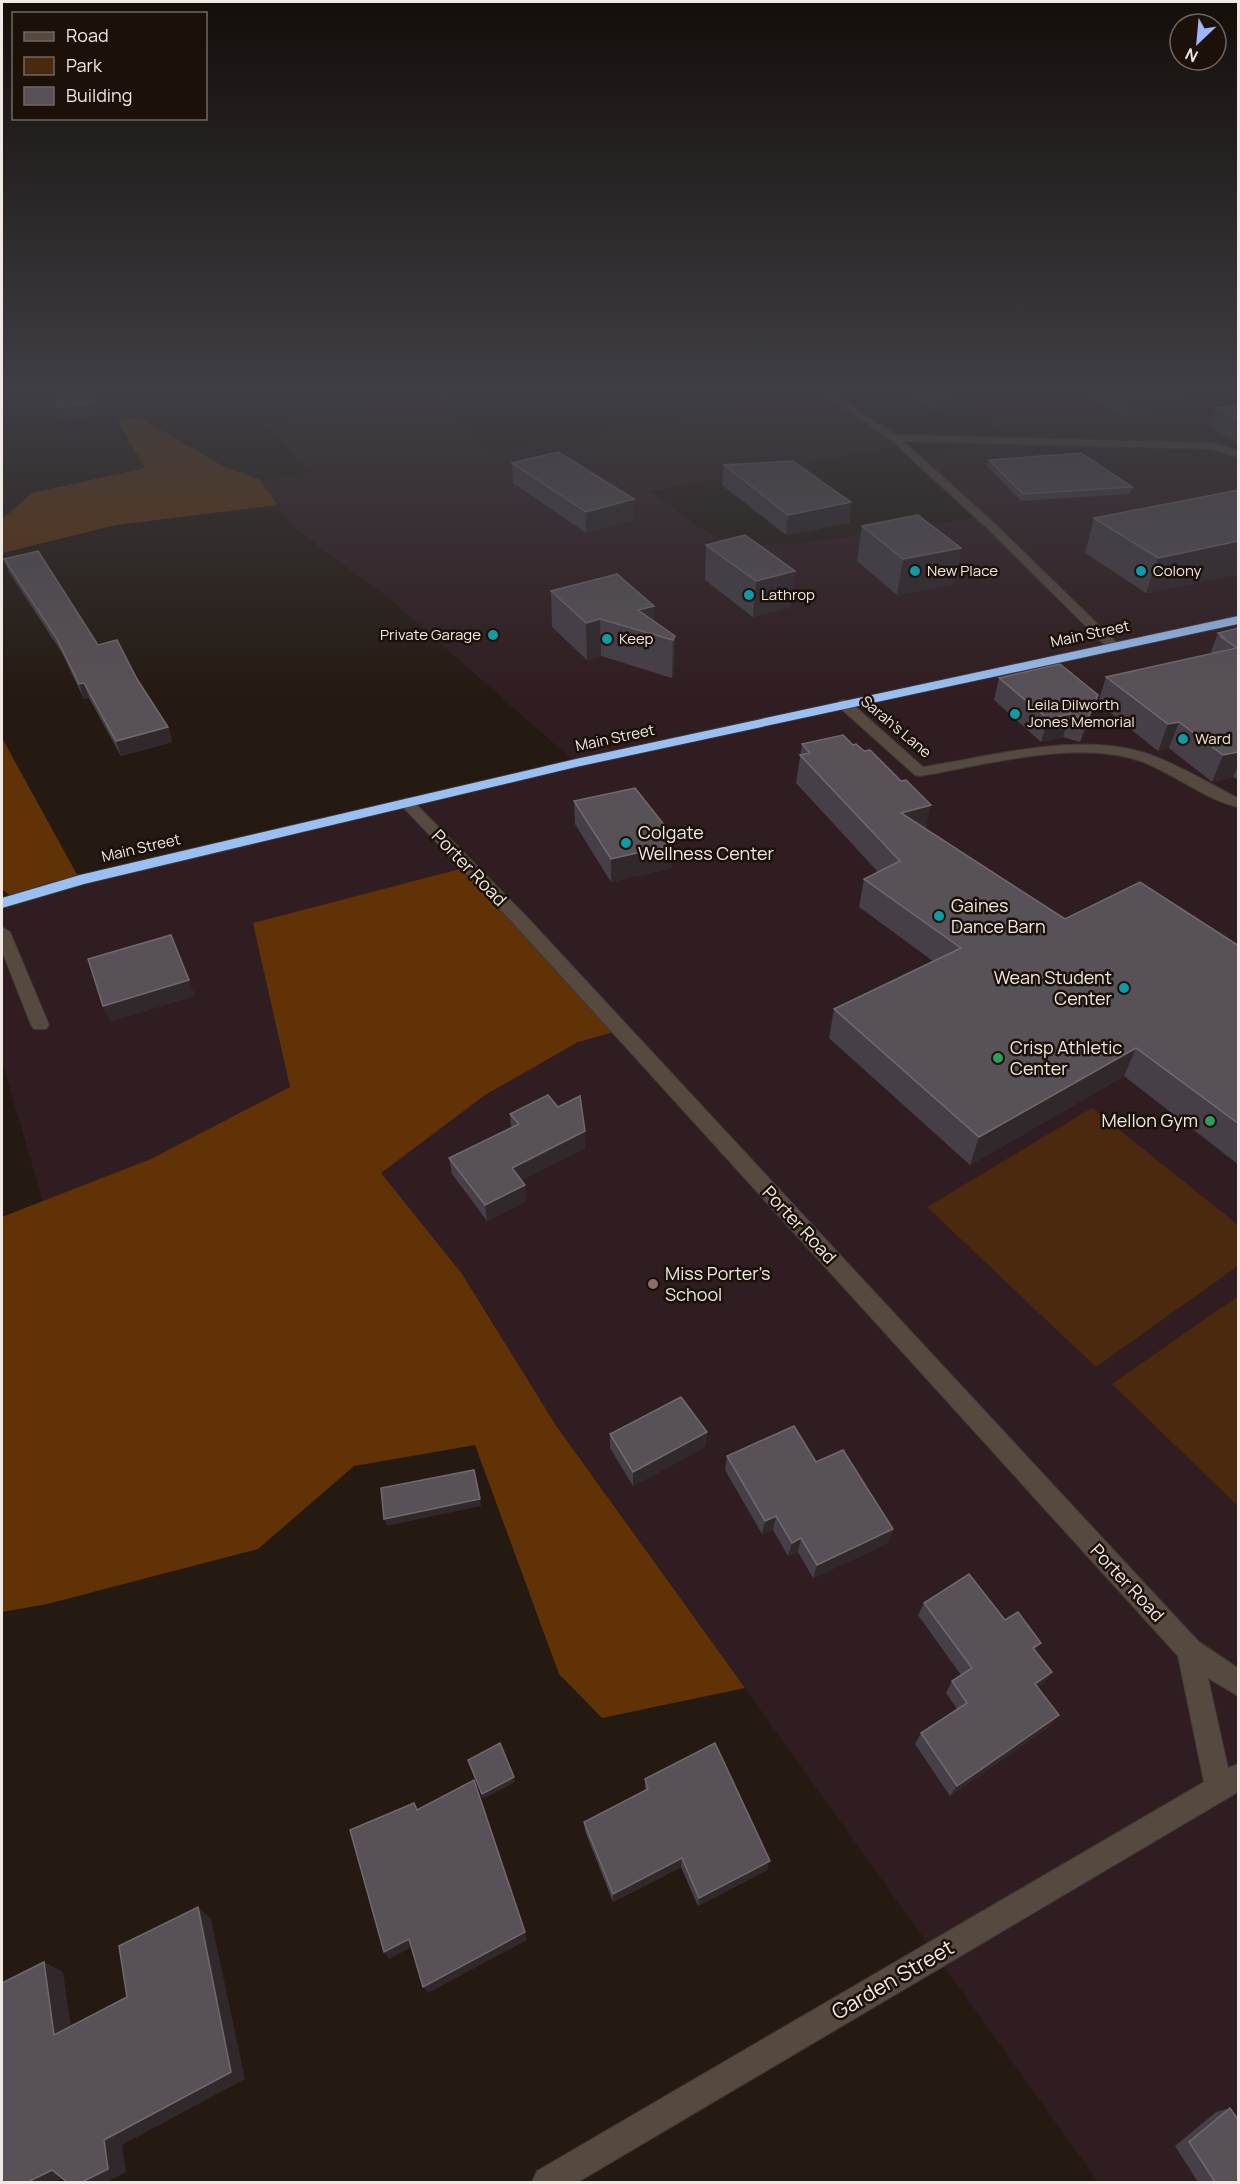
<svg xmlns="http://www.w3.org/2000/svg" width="1240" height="2184" font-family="Manrope,sans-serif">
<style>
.education{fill:#301d21}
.green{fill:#4a290e}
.forest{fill:#623207}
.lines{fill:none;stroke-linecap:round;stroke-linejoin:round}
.lane-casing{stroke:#3f3733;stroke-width:2}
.street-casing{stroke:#3f3733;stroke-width:2}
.highway-casing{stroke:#3f3733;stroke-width:2}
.lane{fill:#554940;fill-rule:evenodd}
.street{fill:#554940;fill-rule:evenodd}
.highway{fill:#9ac0f3;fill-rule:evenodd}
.wall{fill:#473f48}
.shaded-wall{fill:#31282b}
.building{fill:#595158;stroke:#71696e;stroke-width:1.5}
.culture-dot{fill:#0f9aa8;stroke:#1b1109;stroke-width:2}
.leisure-dot{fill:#2e9e5b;stroke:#1b1109;stroke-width:2}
.education-dot{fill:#8d6e63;stroke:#1b1109;stroke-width:2}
.labels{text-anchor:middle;stroke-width:5;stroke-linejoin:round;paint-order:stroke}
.far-poi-label{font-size:15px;fill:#f0e8e3;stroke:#1b1109;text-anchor:start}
.far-street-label{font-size:15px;fill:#f0e8e3;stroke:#1b1109}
.poi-label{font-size:18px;fill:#f0e8e3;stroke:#1b1109;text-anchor:start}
.street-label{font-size:18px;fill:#f0e8e3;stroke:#1b1109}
.near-street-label{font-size:21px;fill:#f0e8e3;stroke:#1b1109}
</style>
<rect width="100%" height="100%" fill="#241a12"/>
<path class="education" d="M957 389H1238V439L1230 443 1231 450 1238 454V2182H1098L556 1424 475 1445 354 1466 91 1368 2 1061V903L80 880 576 763 392 601 293 527 260 480 309 473 265 423 433 398 490 452 827 394 902 445 651 491 700 528 720 538 757 545 796 544 980 517 915 457 980 439H1012L993 428 994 412Z"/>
<g class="green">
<path d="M1092 1108 1238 1225V1266L1096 1367 927 1207Z"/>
<path d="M1238 1296V1506L1112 1384Z"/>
</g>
<g class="forest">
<path d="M139 417 219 464 260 480 278 505 116 525 2 553V519L32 493 145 468 117 420Z"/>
<path d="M2 738 80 880 14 899 2 889Z"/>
<path d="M468 867 621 1030 578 1042 485 1095 381 1173 462 1274 555 1424 745 1688 602 1718 559 1674 475 1445 354 1466 258 1549 47 1604 2 1612V1217L151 1159 290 1087 253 923Z"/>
</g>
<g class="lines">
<g class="lane-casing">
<path id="lane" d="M2 927 10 932 49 1025 46 1029H34L31 1025 2 951Z"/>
</g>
<g class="street-casing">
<g id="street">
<path d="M2 389H14L2 393Z"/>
<path d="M815 389H825L896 435 1211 443 1238 450V457L1211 449 903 441 996 525 1117 643V649H1109L988 529 891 440Z"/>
<path d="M844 700 849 701 923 767C993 756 1083 730 1151 755 1181 766 1210 784 1238 798V807C1210 802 1172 773 1143 762 1079 738 986 765 920 776L915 775 839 707 838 704 839 701Z"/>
<path d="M406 798 411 799 526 916 1198 1641 1238 1668V1696L1208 1678 1228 1768 1238 1764V1792L578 2182H532L537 2171 1204 1782 1178 1656 514 924 401 805 399 802Z"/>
</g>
</g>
<g class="highway-casing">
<path id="highway" d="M1238 616V624L576 767 84 884 2 908V898L80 875 576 759Z"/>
</g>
<use href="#lane" class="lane"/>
<use href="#street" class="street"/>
<use href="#highway" class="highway"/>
</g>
<g class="wall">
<path d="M433 389H504V391L445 401Z"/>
<path d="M899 389H973L958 407 933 411Z"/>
<path d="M1074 389H1216L1211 406 1127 418Z"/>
<path d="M1239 405V443L1210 427 1216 408Z"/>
<path d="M989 460 1132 487 1130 494 1021 501 987 466Z"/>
<path d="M512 463 634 499V520L586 533 513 483Z"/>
<path d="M724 465 851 502 849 523 786 535 722 485Z"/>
<path d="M1239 490V574L1146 593 1085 553 1094 518Z"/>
<path d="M862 526 961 548 954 584 897 595 857 561Z"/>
<path d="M706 545 795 571 791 607 753 617 705 580Z"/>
<path d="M4 559 98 645 137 679 168 727 172 742 121 756 89 698 84 699 62 653 9 572Z"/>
<path d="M551 591 654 621 675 636 674 673 672 678 601 656 587 660 552 627Z"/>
<path d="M1239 628V780L1233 777 1212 782 1169 748 1158 751 1098 703 1106 677 1210 654 1218 633Z"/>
<path d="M999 678 1092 717 1080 742 1063 737 1041 742 994 700Z"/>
<path d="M802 744 926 829 1065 919 1239 946V1165L1124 1076 970 1165 829 1038 834 1009 933 961 859 907 864 879 878 872 796 783Z"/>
<path d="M574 801 665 826 664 833 672 868 611 882 575 824Z"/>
<path d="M510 1114 585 1148 521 1180 525 1185 526 1201 487 1221 452 1174 449 1158 511 1128Z"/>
<path d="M707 1432 705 1447 633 1486 610 1448V1434Z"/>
<path d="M727 1456 816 1462 893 1529 888 1543 813 1578 798 1552 788 1556 773 1530 762 1534 725 1470Z"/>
<path d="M924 1603 1005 1620 1036 1651 1043 1684 1038 1687 1050 1726 950 1796 915 1744 921 1733 957 1709 946 1693 952 1681 961 1675 918 1615Z"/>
<path d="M645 1779 767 1870 698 1906 681 1867 613 1902 585 1831 584 1822 645 1791Z"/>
<path d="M1230 2108 1239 2182H1198L1175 2146 1216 2112Z"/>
</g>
<g class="shaded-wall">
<path d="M92 389H93L99 416 61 420 57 407Z"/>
<path d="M444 389H504V391L445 401Z"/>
<path d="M963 389H973L958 407 933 411 936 394Z"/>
<path d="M1208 389H1216L1211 406 1127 418 1132 399Z"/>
<path d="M634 499V520L586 533V512Z"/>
<path d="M851 502 849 523 786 535 788 515Z"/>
<path d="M1239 541V574L1146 593 1158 558Z"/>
<path d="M961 548 954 584 897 595 903 559Z"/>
<path d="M795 571 791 607 753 617 756 581Z"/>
<path d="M654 606V635L638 610Z"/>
<path d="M600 619 601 656 587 660 586 623Z"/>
<path d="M675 636 674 673 672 678 673 640Z"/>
<path d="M84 683 89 698 84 699 79 684Z"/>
<path d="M1098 695 1092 717 1080 742 1087 720Z"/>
<path d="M1070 714 1063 737 1041 742 1048 719Z"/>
<path d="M1179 722 1169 748 1158 751 1168 724Z"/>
<path d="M168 727 172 742 121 756 116 741Z"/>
<path d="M1239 752V764L1233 777 1212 782 1223 755Z"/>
<path d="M931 805 925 833 901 813Z"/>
<path d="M665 826 664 846 672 845V868L611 882V859L660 827Z"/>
<path d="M189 980 195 996 110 1022 103 1006Z"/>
<path d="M1136 1048 1124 1076 970 1165 979 1137Z"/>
<path d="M585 1131V1148L513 1184 512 1168Z"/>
<path d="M525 1185 526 1201 487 1221 485 1205Z"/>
<path d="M707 1432 705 1447 633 1486V1472Z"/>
<path d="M480 1499 481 1506 387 1526 384 1519Z"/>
<path d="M776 1516 773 1530 762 1534 765 1521Z"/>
<path d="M893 1529 888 1543 813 1578 817 1565Z"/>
<path d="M801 1538 798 1552 788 1556 792 1543Z"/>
<path d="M1041 1643 1033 1655V1648Z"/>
<path d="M1052 1672 1043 1684 1027 1695 1035 1684Z"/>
<path d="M1059 1715 1050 1726 950 1796 957 1786Z"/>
<path d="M514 1777 515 1782 483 1799 482 1794Z"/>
<path d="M682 1858 681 1867 613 1902V1894Z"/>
<path d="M770 1861 767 1870 698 1906 699 1898Z"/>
<path d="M198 1907 211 1919 245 2079 122 2145 126 2172 107 2182H82L104 2140Z"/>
<path d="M525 1932 527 1940 428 1993 423 1987Z"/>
<path d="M409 1939 414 1946 389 1959 384 1952Z"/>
<path d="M44 1962 63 1972 73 2043 54 2035Z"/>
<path d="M52 2170 72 2174 55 2182H28Z"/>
</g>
<g class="building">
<path d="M55 389H92L95 403 57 407Z"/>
<path d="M927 389H963L961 391 936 394Z"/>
<path d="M1113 389H1208L1132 399Z"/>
<path d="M1239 405V420L1216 408Z"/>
<path d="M558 452 634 499 586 512 512 463Z"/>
<path d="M1081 453 1132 487 1023 494 989 460Z"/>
<path d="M793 461 851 502 788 515 724 465Z"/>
<path d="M1239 490V541L1158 558 1094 518Z"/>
<path d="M918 515 961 548 903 559 862 526Z"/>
<path d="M745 535 795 571 756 581 706 545Z"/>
<path d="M38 551 98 645 117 640 137 679 168 727 116 741 84 683 79 684 57 639 4 559Z"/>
<path d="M617 574 654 606 638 610 675 636 673 640 600 619 586 623 551 591Z"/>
<path d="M1239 628V752L1223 755 1179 722 1168 724 1106 677 1237 648 1221 637H1224L1218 633Z"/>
<path d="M1060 664 1098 695 1087 720 1070 714 1048 719 999 678Z"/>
<path d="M843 735 853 745 856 744 864 751 870 750 901 781 906 780 931 805 901 813 1065 919 1140 882 1239 946V1124L1136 1048 979 1137 834 1009 961 948 864 879 900 861 800 755 810 753 802 744Z"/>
<path d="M635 788 665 826 660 827 672 845 611 859 574 801Z"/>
<path d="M171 935 189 980 103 1006 88 959Z"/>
<path d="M548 1095 558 1107 580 1096 585 1131 512 1168 525 1185 485 1205 449 1158 519 1124 510 1114Z"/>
<path d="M681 1397 707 1432 633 1472 610 1434Z"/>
<path d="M794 1426 816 1462 843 1450 893 1529 817 1565 801 1538 792 1543 776 1516 765 1521 727 1456Z"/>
<path d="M474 1470 480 1499 384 1519 381 1488Z"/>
<path d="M969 1574 1005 1620 1018 1612 1041 1643 1033 1648 1052 1672 1035 1684 1059 1715 957 1786 921 1733 967 1703 952 1681 972 1668 924 1603Z"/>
<path d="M500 1743 514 1777 482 1794 468 1760Z"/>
<path d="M715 1743 770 1861 699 1898 682 1858 613 1894 584 1822 648 1789 645 1779Z"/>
<path d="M474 1780 525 1932 423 1987 409 1939 384 1952 350 1830 414 1803 417 1810Z"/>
<path d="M198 1907 231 2072 104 2140 108 2169 82 2182H67L52 2170 28 2182H2V1983L44 1962 54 2035 127 1997 119 1946Z"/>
<path d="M1230 2108 1239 2121V2182H1215L1189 2142Z"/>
</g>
<linearGradient id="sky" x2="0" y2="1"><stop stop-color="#140e0a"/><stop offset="0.56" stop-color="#3f3e44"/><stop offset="1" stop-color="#3f3e44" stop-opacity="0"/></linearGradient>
<rect width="1240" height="695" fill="url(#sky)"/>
<g class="culture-dot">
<circle cx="915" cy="571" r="6"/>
<circle cx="1141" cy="571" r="6"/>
<circle cx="749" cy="595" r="6"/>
<circle cx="493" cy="635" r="6"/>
<circle cx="607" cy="639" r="6"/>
<circle cx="1015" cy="714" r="6"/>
<circle cx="1183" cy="739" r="6"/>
<circle cx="626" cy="843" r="6"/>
<circle cx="939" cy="916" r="6"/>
<circle cx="1124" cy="988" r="6"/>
</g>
<g class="leisure-dot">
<circle cx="998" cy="1058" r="6"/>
<circle cx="1210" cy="1121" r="6"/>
</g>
<circle class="education-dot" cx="653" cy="1284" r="6"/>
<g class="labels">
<g class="far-poi-label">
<text x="927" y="576">New Place</text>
<text x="1153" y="576">Colony</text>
<text x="761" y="600">Lathrop</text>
<text x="481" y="640" text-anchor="end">Private Garage</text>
<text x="619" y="644">Keep</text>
<text x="1027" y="710">Leila Dilworth<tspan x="1027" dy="17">Jones Memorial</tspan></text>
<text x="1195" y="744">Ward</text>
</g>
<g class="far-street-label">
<text transform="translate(1090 634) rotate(-12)" y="5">Main Street</text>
<text transform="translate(896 727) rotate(40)" y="5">Sarah's Lane</text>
<text transform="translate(615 738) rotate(-12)" y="5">Main Street</text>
<text transform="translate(141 848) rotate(-13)" y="5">Main Street</text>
</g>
<g class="poi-label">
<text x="638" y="839">Colgate<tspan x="638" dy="21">Wellness Center</tspan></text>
<text x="951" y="912">Gaines<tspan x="951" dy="21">Dance Barn</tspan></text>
<text x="1112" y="984" text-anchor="end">Wean Student<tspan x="1112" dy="21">Center</tspan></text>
<text x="1010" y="1054">Crisp Athletic<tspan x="1010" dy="21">Center</tspan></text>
<text x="1198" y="1127" text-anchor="end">Mellon Gym</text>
<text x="665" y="1280">Miss Porter's<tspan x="665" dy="21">School</tspan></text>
</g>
<g class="street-label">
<text transform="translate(469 868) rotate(46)" y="6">Porter Road</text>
<text transform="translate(799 1225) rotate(47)" y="6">Porter Road</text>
<text transform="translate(1127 1583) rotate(47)" y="6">Porter Road</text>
</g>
<g class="near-street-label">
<text transform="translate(893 1980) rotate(-30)" y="7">Garden Street</text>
</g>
</g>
<rect width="1240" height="2184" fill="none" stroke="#f0e8e3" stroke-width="6"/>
<rect x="12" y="12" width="195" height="108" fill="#1b1109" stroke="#706760" stroke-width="1.5"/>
<rect x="24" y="32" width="30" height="9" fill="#554940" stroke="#706760" stroke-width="1.5"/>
<text x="66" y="42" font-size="18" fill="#f0e8e3">Road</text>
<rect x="24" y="57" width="30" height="18" fill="#4a290e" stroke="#706760" stroke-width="1.5"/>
<text x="66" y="72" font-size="18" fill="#f0e8e3">Park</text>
<rect x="24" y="87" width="30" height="18" fill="#595158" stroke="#706760" stroke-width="1.5"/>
<text x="66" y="102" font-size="18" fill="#f0e8e3">Building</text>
<g transform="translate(1198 42) rotate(206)"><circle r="28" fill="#1b1109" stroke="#706760" stroke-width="1.5"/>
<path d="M0-4.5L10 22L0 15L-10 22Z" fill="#9eb4fd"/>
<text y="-9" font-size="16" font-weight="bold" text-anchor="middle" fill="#f0e8e3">N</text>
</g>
</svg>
